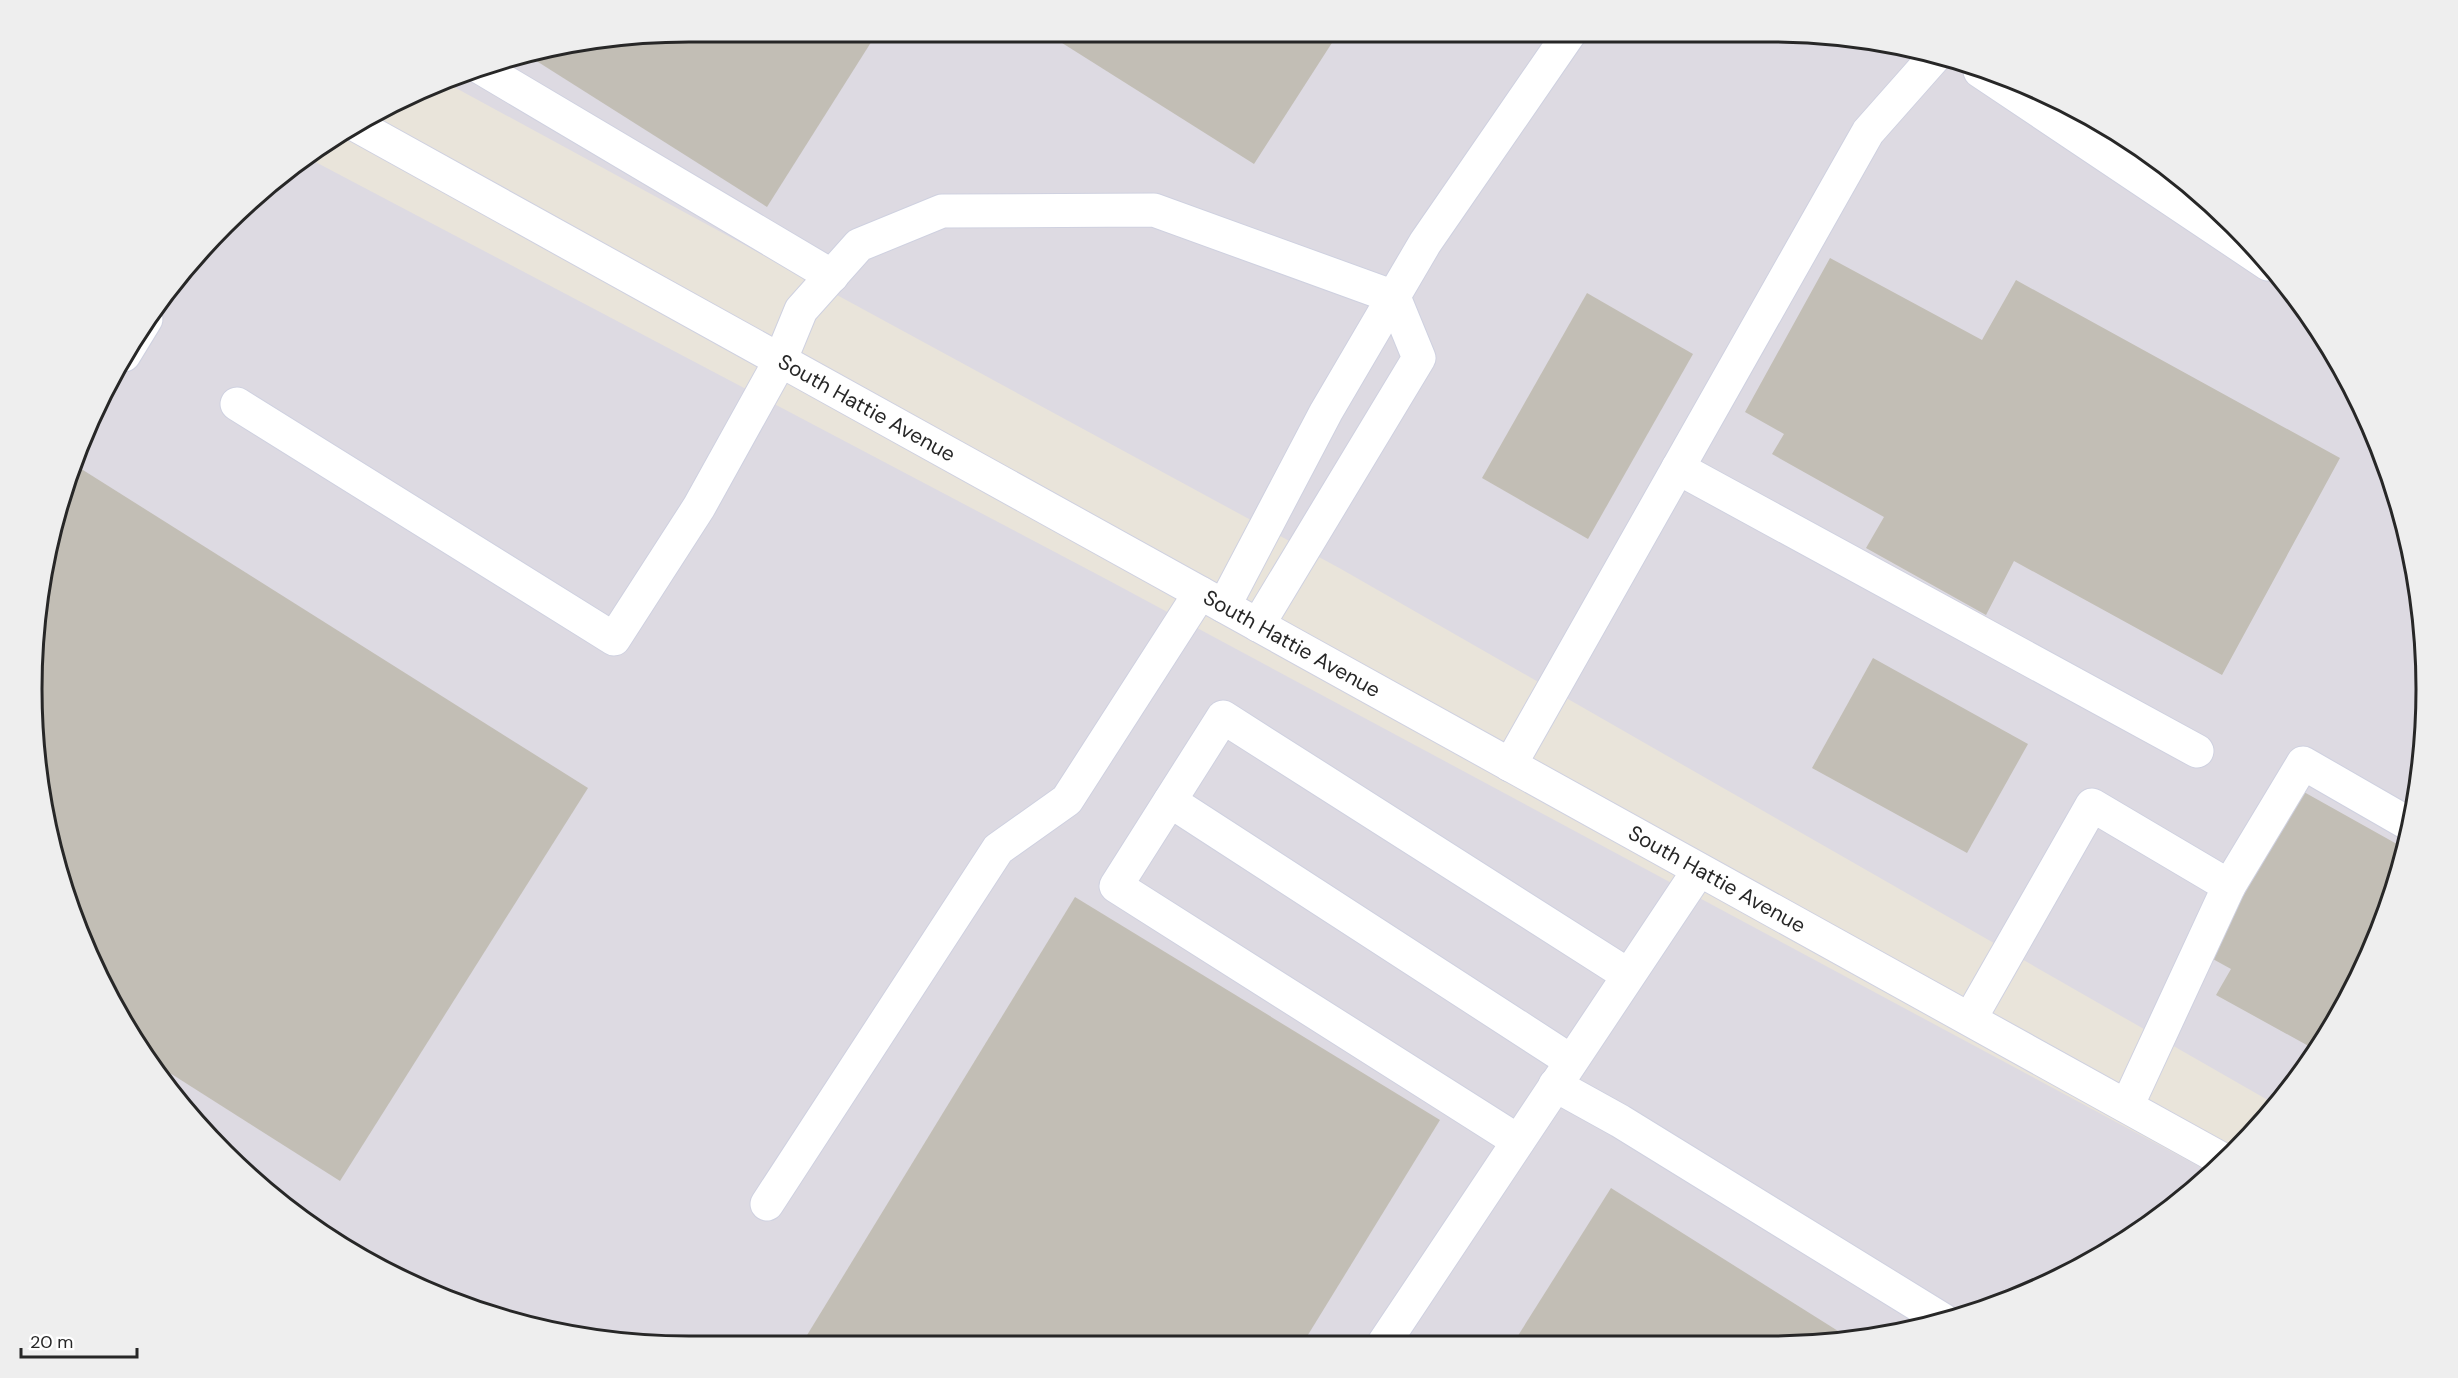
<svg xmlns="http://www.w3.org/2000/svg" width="2458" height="1378" font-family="'DM Sans',sans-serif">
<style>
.industrial{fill:#dddae2}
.building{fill:#c2beb5}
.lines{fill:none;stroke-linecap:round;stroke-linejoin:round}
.minor-casing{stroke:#cfd1e0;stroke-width:35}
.minor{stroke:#fff;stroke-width:33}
.labels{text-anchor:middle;stroke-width:5;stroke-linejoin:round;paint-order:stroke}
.street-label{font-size:21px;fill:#272727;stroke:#fff}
.rim{fill:none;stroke:#272727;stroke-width:3}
</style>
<rect width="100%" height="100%" fill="#e9e4da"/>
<g class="industrial">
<path d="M1812 33 1940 54 2098 120 2203 195 2291 289 2359 399 2404 519 2425 646 2421 775 2391 901 2338 1018 2273 1103 1341 569 443 81 478 66 603 37Z"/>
<path d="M306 157 1106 579 2211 1173 2134 1236 1981 1311 1854 1341 646 1345 478 1312 360 1258 256 1184 194 1122 120 1018 81 940 44 818 33 732 37 604 54 519 99 399 143 323 224 224 289 167Z"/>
</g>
<g class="building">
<path d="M1337 35 1254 164 1051 36Z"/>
<path d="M875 36 767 207 527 55 603 37Z"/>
<path d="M1830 258 1982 340 2016 280 2340 458 2222 675 2014 561 1986 615 1866 548 1884 517 1772 454 1784 434 1745 412Z"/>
<path d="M1587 293 1693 354 1588 539 1482 478Z"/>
<path d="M75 465 588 788 340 1181 151 1061 120 1018 81 940 44 818 33 732 37 604 54 518Z"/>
<path d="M1873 658 2028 744 1967 853 1812 768Z"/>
<path d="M2295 787 2404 848 2391 901 2338 1018 2314 1049 2216 995 2231 969 2202 953Z"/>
<path d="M1075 897 1440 1120 1303 1343 801 1345Z"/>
<path d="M1611 1188 1854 1341 1514 1342Z"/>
</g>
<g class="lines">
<g class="minor-casing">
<g id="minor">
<path d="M478 66 832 276"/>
<path d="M1980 71 2268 264"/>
<path id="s1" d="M356 125 2225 1161"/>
<path d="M124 355 146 319"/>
<path d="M237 404 614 639 699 507 780 361 801 310 859 245 942 211 1154 210 1394 297 1419 358 1258 625"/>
<path d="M1678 468 2197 751"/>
<path d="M1224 606 1326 412 1425 243 1569 34"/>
<path d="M1510 765 1868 132 1937 54"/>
<path d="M1170 801 1571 1061"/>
<path d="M1970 1019 2092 805 2229 886"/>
<path d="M1555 1085 1620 1121 1943 1320"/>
<path d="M2127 1106 2229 886 2303 763 2409 824"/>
<path d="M1518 1141 1116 886 1223 717 1628 975"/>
<path d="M767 1204 998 849 1067 800 1200 593"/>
<path d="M1384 1343 1699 870"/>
</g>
</g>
<use href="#minor" class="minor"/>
</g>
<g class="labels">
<g class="street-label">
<text dy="7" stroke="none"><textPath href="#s1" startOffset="584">South Hattie Avenue</textPath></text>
<text dy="7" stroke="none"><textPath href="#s1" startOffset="1070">South Hattie Avenue</textPath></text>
<text dy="7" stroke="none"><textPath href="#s1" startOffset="1556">South Hattie Avenue</textPath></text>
</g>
</g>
<path d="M0 0H2458V1378H0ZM689 42H1769A647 647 0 0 1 2416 689V689A647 647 0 0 1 1769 1336H689A647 647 0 0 1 42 689V689A647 647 0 0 1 689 42Z" fill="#eee" fill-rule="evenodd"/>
<path class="rim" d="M689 42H1769A647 647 0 0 1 2416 689V689A647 647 0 0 1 1769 1336H689A647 647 0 0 1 42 689V689A647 647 0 0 1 689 42Z"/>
<path d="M21 1348v9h116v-9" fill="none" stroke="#272727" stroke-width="3"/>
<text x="30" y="1348" font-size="18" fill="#272727" stroke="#ffffff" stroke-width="4.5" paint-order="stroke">20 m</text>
</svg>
